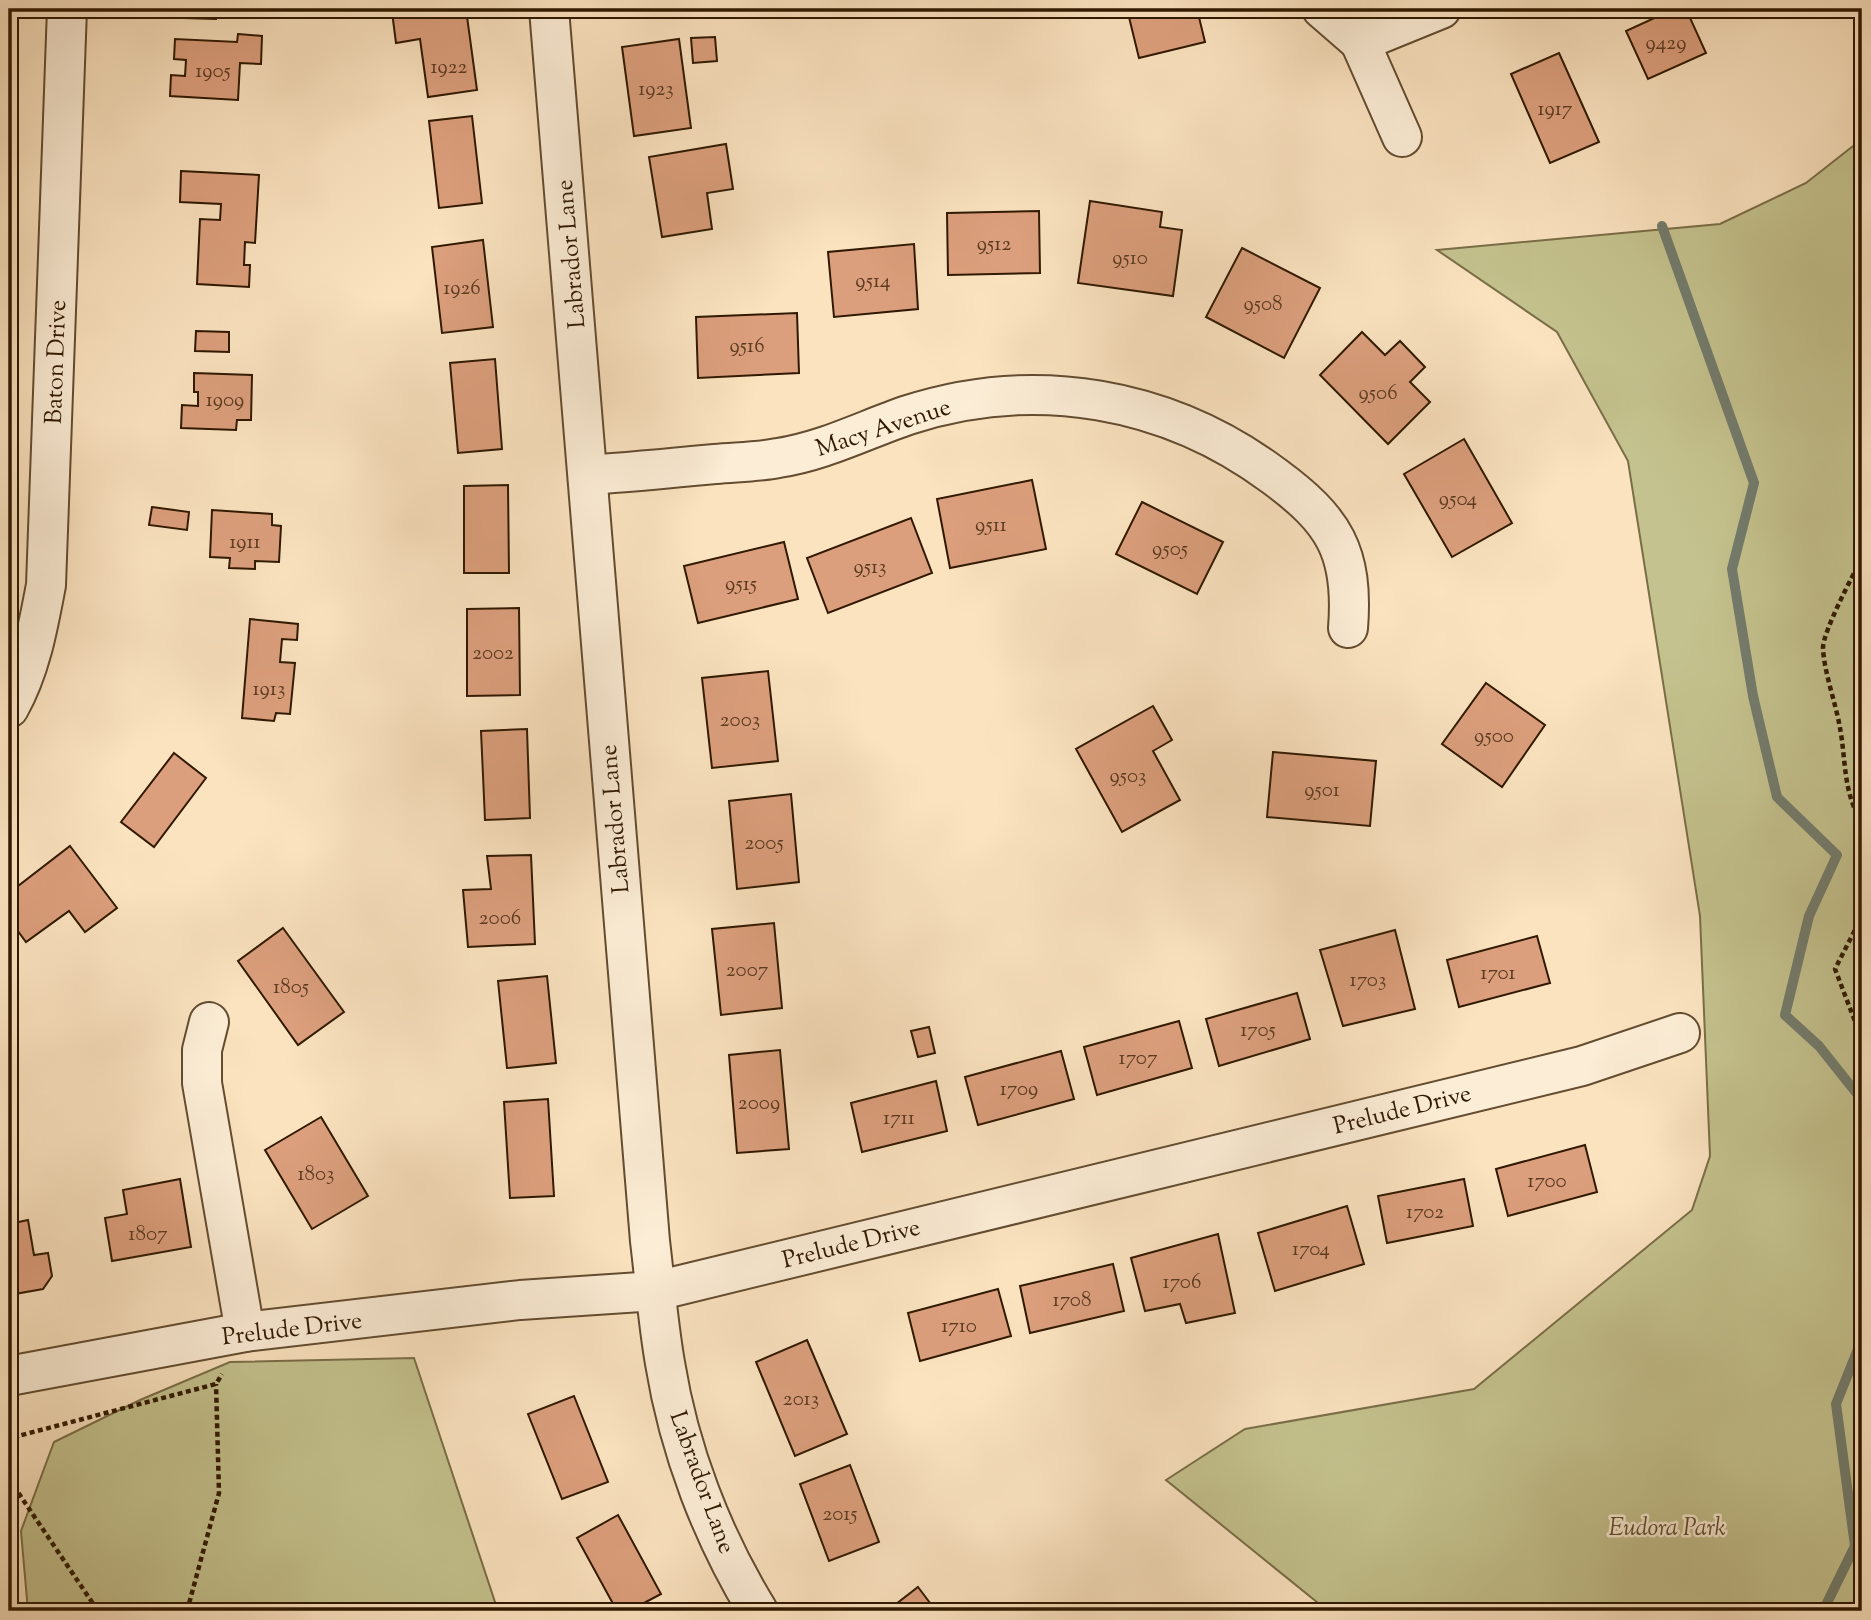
<svg xmlns="http://www.w3.org/2000/svg" width="1871" height="1620" font-family="'Sorts Mill Goudy',serif">
<style>
.green{fill:#c4c28e;stroke:#7a6e47;stroke-width:2}
.lines{fill:none;stroke-linecap:round;stroke-linejoin:round}
.stream{stroke:#737c6d;stroke-width:10}
.building{fill:#dc9f7d;stroke:#301900;stroke-width:2}
.minor-casing{stroke:#634c30;stroke-width:42}
.path{stroke:#301900;stroke-width:4.5;stroke-dasharray:5 3.5;stroke-linecap:butt}
.minor{stroke:#fcedd6;stroke-width:38}
.labels{text-anchor:middle;stroke-width:5;stroke-linejoin:round;paint-order:stroke}
.number-label{font-size:21px;fill:#5b3a1f}
.street-label{font-size:24px;fill:#301900;stroke:#fcedd6}
.park-label{font-size:24px;font-style:italic;fill:#5c4c2b;stroke:#fcedd6}
</style>
<rect width="100%" height="100%" fill="#fbe3c0"/>
<filter id="stains"><feTurbulence type="fractalNoise" baseFrequency=".00286" numOctaves="4"/><feColorMatrix values="0 0 0 0 .2 0 0 0 0 .09 0 0 0 0 .02 0 0 0 .5 -.17"/></filter>
<radialGradient id="worn" r=".72"><stop offset=".6" stop-color="#630" stop-opacity="0"/><stop offset="1" stop-color="#630" stop-opacity=".3"/></radialGradient>
<g class="green">
<path d="M1862 139V1611H1328L1166 1480 1245 1429 1474 1389 1692 1210 1710 1156 1700 916 1628 461 1557 332 1437 250 1720 224 1806 183Z"/>
<path d="M414 1358 498 1611H28L21 1531 54 1442 140 1400 230 1362Z"/>
</g>
<g class="lines">
<g class="stream">
<path d="M1662 226 1754 483 1732 569 1753 696 1777 797 1837 855 1809 916 1785 1015 1819 1046 1862 1100"/>
<path d="M1823 1611 1855 1546 1836 1404 1862 1339"/>
</g>
</g>
<g class="building">
<path d="M184 9H217L216 19 184 18Z"/>
<path d="M415 9H466L477 90 428 97 420 39 396 43 392 12Z"/>
<path d="M1127 9H1197L1205 42 1139 58Z"/>
<path d="M1674 9H1686L1706 53 1648 79 1626 31Z"/>
<path d="M1769 9H1784L1775 16Z"/>
<path d="M238 34 262 36 261 64 240 63 238 100 170 96 171 75 185 76 186 60 174 59 175 39 237 42Z"/>
<path d="M715 37 717 61 693 63 691 38Z"/>
<path d="M679 39 691 128 634 136 622 47Z"/>
<path d="M1559 53 1599 142 1550 163 1511 74Z"/>
<path d="M472 116 482 203 439 208 429 121Z"/>
<path d="M726 144 733 189 707 193 712 229 662 237 649 157Z"/>
<path d="M181 171 259 175 255 243 245 242 244 265H250L249 287 197 284 200 219 220 220 221 204 180 202Z"/>
<path d="M1090 201 1162 212 1160 227 1182 230 1173 296 1078 283Z"/>
<path d="M1039 211 1040 273 948 275 947 213Z"/>
<path d="M483 240 493 327 442 333 432 247Z"/>
<path d="M914 244 918 309 834 317 828 252Z"/>
<path d="M1242 248 1320 288 1284 358 1206 317Z"/>
<path d="M797 313 799 373 698 378 696 317Z"/>
<path d="M196 331 229 332V352L195 351Z"/>
<path d="M1362 332 1385 355 1400 341 1425 367 1410 382 1430 402 1388 444 1320 375Z"/>
<path d="M495 359 502 449 458 453 450 363Z"/>
<path d="M194 373 252 375 251 420H237L236 430 181 428 182 405 198 406V392H194Z"/>
<path d="M1464 439 1512 523 1452 557 1404 474Z"/>
<path d="M1032 480 1046 549 950 568 937 499Z"/>
<path d="M508 485 509 573H464V486Z"/>
<path d="M1142 502 1223 542 1197 594 1116 554Z"/>
<path d="M152 507 189 512 187 530 149 525Z"/>
<path d="M212 510 272 514V525L281 526 279 562 255 561V569L229 568 230 558 210 557Z"/>
<path d="M911 518 932 573 828 613 807 558Z"/>
<path d="M784 542 798 599 698 623 684 566Z"/>
<path d="M519 608 520 695 467 696V609Z"/>
<path d="M250 619 298 624 297 640 282 639 280 662 295 663 290 714 276 713 274 721 242 718Z"/>
<path d="M768 671 778 761 712 768 702 678Z"/>
<path d="M1486 683 1545 725 1502 787 1442 744Z"/>
<path d="M1153 706 1172 740 1153 751 1180 800 1122 832 1076 749Z"/>
<path d="M527 729 530 818 485 820 481 731Z"/>
<path d="M1273 752 1376 761 1370 826 1267 817Z"/>
<path d="M174 753 206 778 154 847 121 822Z"/>
<path d="M791 794 799 882 737 889 729 801Z"/>
<path d="M70 846 117 908 85 932 69 911 26 942 9 919V893Z"/>
<path d="M531 855 535 944 468 947 463 890 491 889 487 856Z"/>
<path d="M774 923 782 1008 721 1015 712 929Z"/>
<path d="M283 928 344 1012 298 1045 238 961Z"/>
<path d="M1395 930 1415 1009 1343 1026 1320 950Z"/>
<path d="M1537 936 1550 983 1459 1007 1447 960Z"/>
<path d="M547 976 556 1063 507 1068 498 981Z"/>
<path d="M1297 993 1310 1039 1219 1066 1206 1019Z"/>
<path d="M1179 1021 1192 1068 1097 1095 1084 1047Z"/>
<path d="M929 1027 935 1053 918 1057 911 1031Z"/>
<path d="M780 1050 789 1149 737 1153 729 1055Z"/>
<path d="M1061 1051 1074 1099 978 1125 965 1077Z"/>
<path d="M936 1081 947 1131 862 1152 851 1103Z"/>
<path d="M548 1099 554 1196 510 1198 504 1102Z"/>
<path d="M321 1117 368 1196 312 1229 265 1150Z"/>
<path d="M1585 1145 1597 1192 1508 1216 1496 1169Z"/>
<path d="M180 1179 191 1247 112 1261 105 1218 127 1214 123 1190Z"/>
<path d="M1464 1179 1473 1226 1387 1243 1378 1196Z"/>
<path d="M1347 1206 1364 1264 1275 1291 1258 1233Z"/>
<path d="M28 1220 34 1255 48 1253 52 1276 43 1289 9 1295V1224Z"/>
<path d="M1218 1234 1235 1313 1186 1323 1180 1304 1145 1311 1131 1258Z"/>
<path d="M1113 1264 1124 1311 1030 1333 1020 1286Z"/>
<path d="M998 1289 1011 1336 920 1361 908 1313Z"/>
<path d="M807 1340 847 1434 795 1456 756 1362Z"/>
<path d="M574 1396 608 1482 562 1499 528 1414Z"/>
<path d="M850 1465 879 1542 829 1561 800 1484Z"/>
<path d="M618 1515 661 1594 629 1611H617L577 1538Z"/>
<path d="M918 1587 936 1611H887Z"/>
</g>
<g class="lines">
<g class="minor-casing">
<g id="minor">
<path d="M549 9 650 1241C655 1282 658 1323 665 1363 679 1450 712 1536 758 1611"/>
<path d="M1322 9 1360 42"/>
<path d="M1360 9V42L1402 137"/>
<path d="M1360 42 1441 9"/>
<path d="M588 475C630 472 673 468 715 464 736 462 757 462 778 458 824 451 864 430 908 415 1035 374 1168 397 1274 476 1334 520 1354 552 1348 628"/>
<path d="M9 708C30 671 38 628 46 585L67 9"/>
<path d="M209 1022 202 1050V1083L245 1332"/>
<path d="M9 1376 245 1332 520 1300 656 1291 1582 1066 1680 1033"/>
</g>
</g>
<g class="path">
<path d="M1862 559C1853 574 1823 632 1823 648 1824 672 1836 704 1840 728 1846 760 1843 794 1862 822"/>
<path d="M1862 906 1857 926 1835 969 1856 1024 1862 1031"/>
<path d="M9 1446 18 1436 216 1384 222 1374"/>
<path d="M9 1479 98 1611"/>
<path d="M187 1611 219 1493 216 1384"/>
</g>
<use href="#minor" class="minor"/>
</g>
<g class="labels">
<g class="number-label">
<text x="1666" y="49">9429</text>
<text x="449" y="73">1922</text>
<text x="213" y="77">1905</text>
<text x="656" y="95">1923</text>
<text x="1555" y="115">1917</text>
<text x="994" y="250">9512</text>
<text x="1130" y="264">9510</text>
<text x="873" y="287">9514</text>
<text x="462" y="294">1926</text>
<text x="1263" y="310">9508</text>
<text x="747" y="352">9516</text>
<text x="1378" y="399">9506</text>
<text x="225" y="406">1909</text>
<text x="1458" y="505">9504</text>
<text x="991" y="531">9511</text>
<text x="245" y="548">1911</text>
<text x="1170" y="555">9505</text>
<text x="870" y="573">9513</text>
<text x="741" y="590">9515</text>
<text x="493" y="659">2002</text>
<text x="269" y="695">1913</text>
<text x="740" y="726">2003</text>
<text x="1494" y="742">9500</text>
<text x="1128" y="782">9503</text>
<text x="1322" y="796">9501</text>
<text x="764" y="849">2005</text>
<text x="500" y="924">2006</text>
<text x="747" y="976">2007</text>
<text x="1498" y="979">1701</text>
<text x="1368" y="986">1703</text>
<text x="291" y="993">1805</text>
<text x="1258" y="1036">1705</text>
<text x="1138" y="1064">1707</text>
<text x="1019" y="1095">1709</text>
<text x="759" y="1109">2009</text>
<text x="899" y="1124">1711</text>
<text x="316" y="1180">1803</text>
<text x="1547" y="1187">1700</text>
<text x="1425" y="1218">1702</text>
<text x="148" y="1240">1807</text>
<text x="1311" y="1255">1704</text>
<text x="1182" y="1288">1706</text>
<text x="1072" y="1306">1708</text>
<text x="959" y="1332">1710</text>
<text x="801" y="1405">2013</text>
<text x="840" y="1520">2015</text>
</g>
<g class="street-label">
<text transform="translate(570 254) rotate(-95)" y="8">Labrador Lane</text>
<text transform="translate(55 362) rotate(-88)" y="8">Baton Drive</text>
<text transform="translate(883 427) rotate(-18)" y="8">Macy Avenue</text>
<text transform="translate(614 819) rotate(-95)" y="8">Labrador Lane</text>
<text transform="translate(1402 1109) rotate(-14)" y="8">Prelude Drive</text>
<text transform="translate(851 1243) rotate(-14)" y="8">Prelude Drive</text>
<text transform="translate(292 1328) rotate(-7)" y="8">Prelude Drive</text>
<text transform="translate(703 1482) rotate(70)" y="8">Labrador Lane</text>
</g>
<g class="park-label">
<text x="1667" y="1535">Eudora Park</text>
</g>
</g>
<rect width="1871" height="1620" fill="none" stroke="#fbe3c0" stroke-width="35"/>
<rect x="10" y="10" width="1850" height="1599" fill="none" stroke="#301900" stroke-width="3.5"/>
<rect x="18" y="18" width="1836" height="1585" fill="none" stroke="#301900" stroke-width="2"/>
<rect width="100%" height="100%" filter="url(#stains)"/>
<rect width="100%" height="100%" fill="url(#worn)"/>
</svg>
